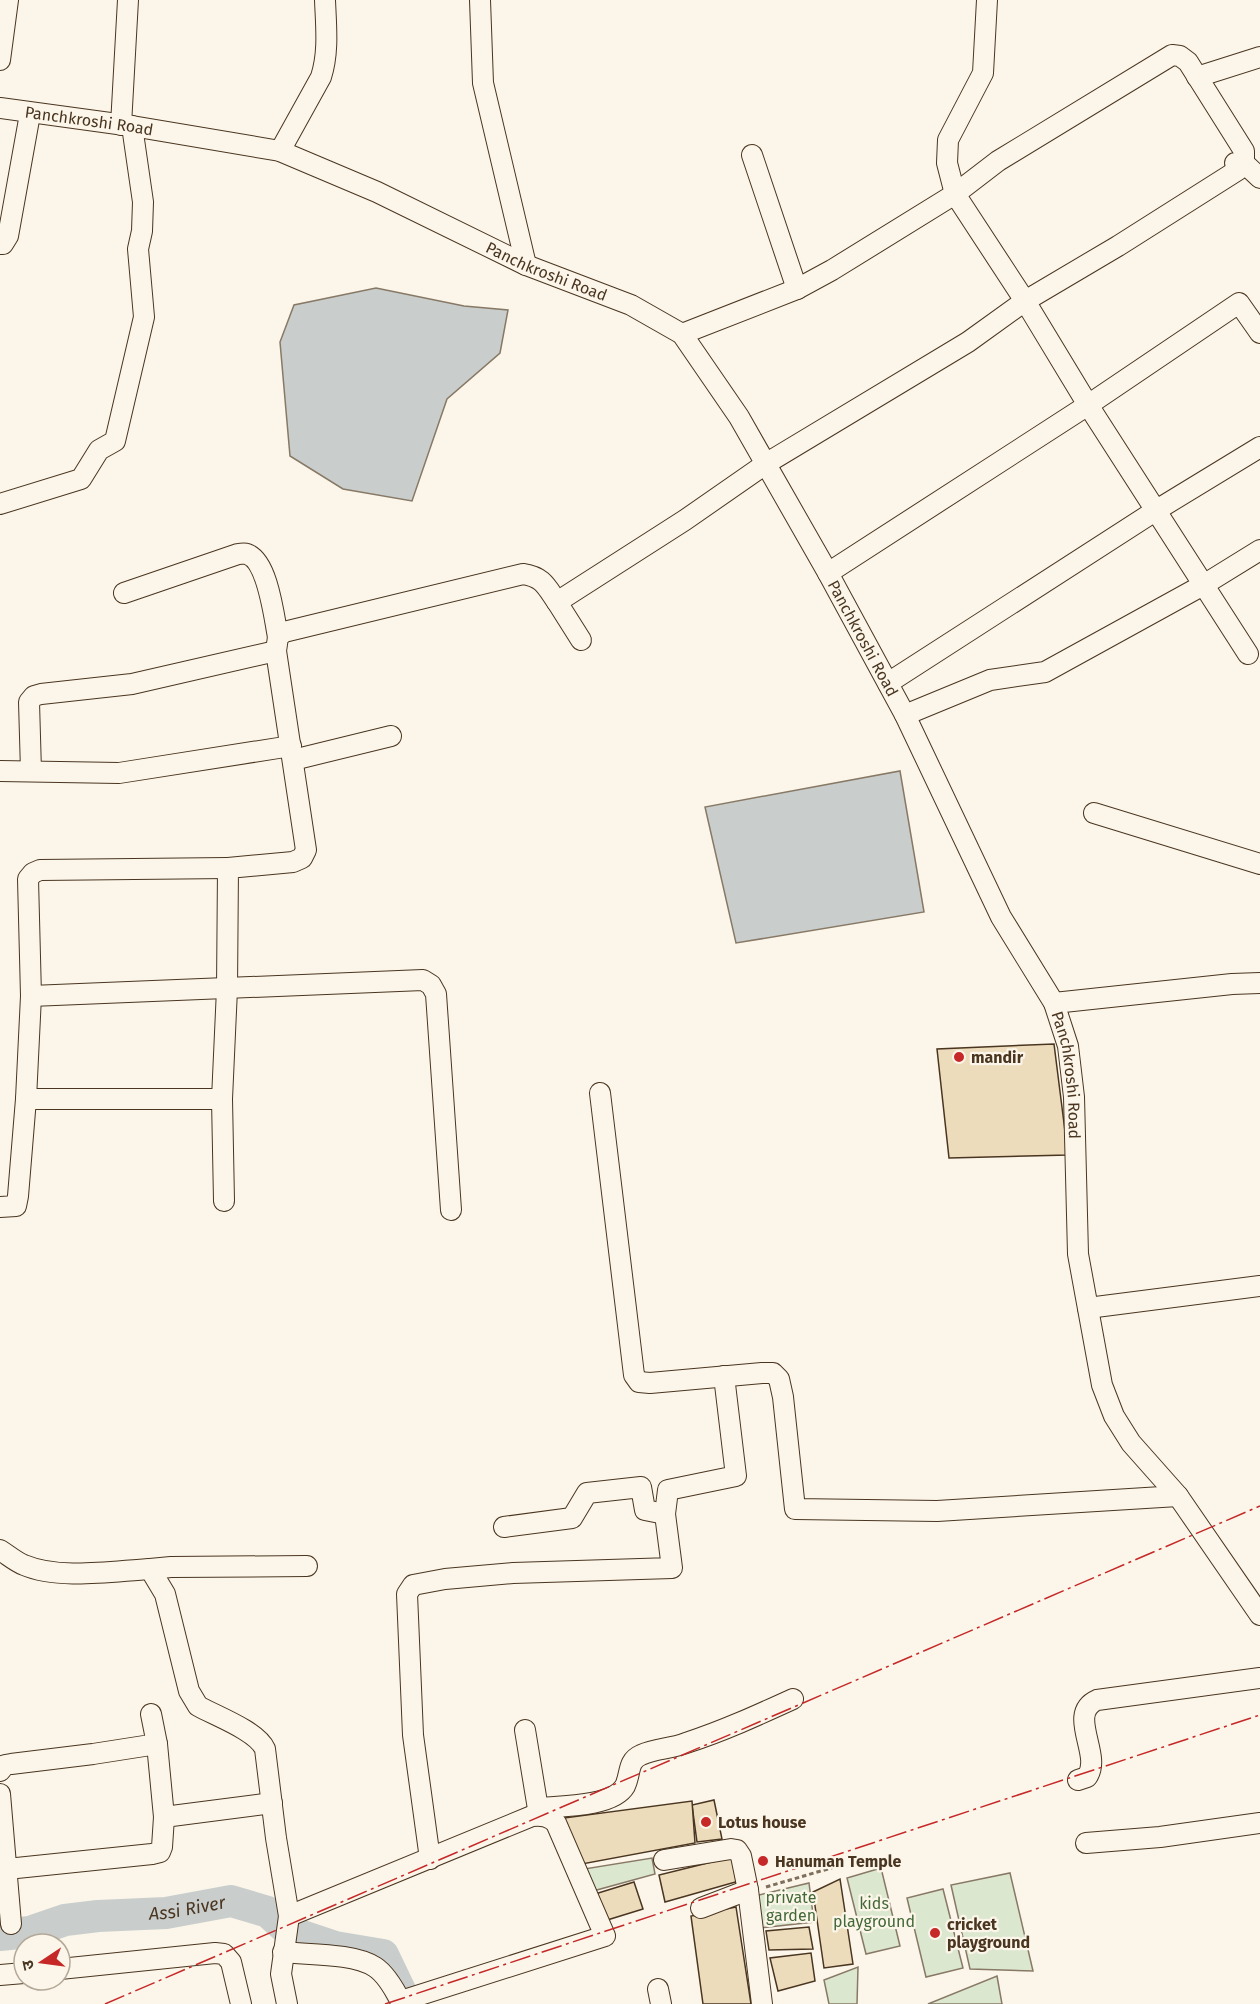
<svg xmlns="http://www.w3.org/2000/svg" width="1260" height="2004" font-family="'Fira Sans','Noto Sans Devanagari',sans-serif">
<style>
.green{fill:#dce7d0;stroke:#887966;stroke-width:1.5}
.water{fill:#c9cecd;stroke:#887966;stroke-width:1.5}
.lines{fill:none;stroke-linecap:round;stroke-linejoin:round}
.river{stroke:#c9cecd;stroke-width:32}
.building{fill:#ecdcbc;stroke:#4a3520;stroke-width:1.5}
.minor-casing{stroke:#4a3520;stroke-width:22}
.path{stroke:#7f6f5c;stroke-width:3;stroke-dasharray:4.5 3;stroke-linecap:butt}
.minor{stroke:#fbf6e9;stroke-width:20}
.power{stroke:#c62828;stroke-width:1.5;stroke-dasharray:21 4.5 3 4.5;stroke-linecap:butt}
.poi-dot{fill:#c62828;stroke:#fbf6e9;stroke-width:2}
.labels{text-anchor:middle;stroke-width:4.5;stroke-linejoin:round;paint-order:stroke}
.street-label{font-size:16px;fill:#4a3520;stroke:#fbf6e9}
.poi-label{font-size:16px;font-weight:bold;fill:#4a3520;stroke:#fbf6e9;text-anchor:start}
.park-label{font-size:16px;fill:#436837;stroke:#fbf6e9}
.water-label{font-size:18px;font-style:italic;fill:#4a3520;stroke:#fbf6e9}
</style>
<rect width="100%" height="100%" fill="#fbf6e9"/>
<g class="green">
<path d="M652 1858 655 1874 593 1891 584 1869Z"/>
<path d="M881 1868 900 1946 866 1954 847 1878Z"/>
<path d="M1010 1873 1033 1971 970 1969 951 1885Z"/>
<path d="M809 1883 814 1922 759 1928 755 1896Z"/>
<path d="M943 1889 963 1968 926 1977 907 1898Z"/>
<path d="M858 1967 857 2004H829L824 1980Z"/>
<path d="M997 1976 1002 2004H928Z"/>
</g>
<g class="water">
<path d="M376 288 464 306 508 310 500 353 447 399 412 501 343 489 290 456 280 342 294 305Z"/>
<path d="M900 771 924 912 736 943 705 807Z"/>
</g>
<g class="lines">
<path class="river" id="s1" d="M0 1935 30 1932 65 1920 98 1916 166 1913 231 1901 268 1912 290 1932 335 1947 383 1955 406 2003"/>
</g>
<g class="building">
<path d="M1054 1044 1068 1155 949 1158 937 1049Z"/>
<path d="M714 1800 722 1839 697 1842 692 1805Z"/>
<path d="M692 1801 695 1843 582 1864 564 1818Z"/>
<path d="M732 1857 739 1881 665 1902 659 1875Z"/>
<path d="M840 1879 853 1964 824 1968 813 1892Z"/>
<path d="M634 1882 643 1909 604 1921 595 1894Z"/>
<path d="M736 1907 751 2004H703L691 1916Z"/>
<path d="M809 1927 813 1949 769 1950 766 1931Z"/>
<path d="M811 1953 815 1981 778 1991 770 1958Z"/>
</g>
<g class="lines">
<g class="minor-casing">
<g id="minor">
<path d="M480 0 483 83 526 265"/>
<path d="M987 0 983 73 948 140 947 163 955 194 1025 301 1088 405 1248 654"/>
<path d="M0 60 8 0"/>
<path d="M1197 77 1260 57"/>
<path id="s2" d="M0 108 132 126 280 151 377 192 526 265 631 305 682 334 739 417 828 573 905 715 1001 917 1054 1003 1068 1046 1074 1097 1078 1254 1102 1385 1114 1416 1131 1443 1178 1496 1260 1615"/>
<path d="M121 125 128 0"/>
<path d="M280 151 321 77C329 52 326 26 325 0"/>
<path d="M752 155 797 289"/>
<path d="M1235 163H1244L1260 178"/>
<path d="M0 244H3L8 236 30 114"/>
<path d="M0 504 81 479 99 450 115 441 144 317 138 249 142 231 143 202 132 126"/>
<path d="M828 573 1088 405 1239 303 1260 333"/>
<path d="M124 593 238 554C241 554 244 553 247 554 268 561 274 617 278 637"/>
<path d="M557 602 581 640"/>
<path d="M888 683 1155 511 1260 447"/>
<path d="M905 715 990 680 1045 672 1205 584 1260 550"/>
<path d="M293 760 391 736"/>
<path d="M0 771 119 773 291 746"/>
<path d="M31 771 29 702 34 696 41 694 132 684 276 651"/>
<path d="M1094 813 1260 864"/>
<path d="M31 996 423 980 431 985 436 994 451 1210"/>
<path d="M1054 1003 1232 984 1260 983"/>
<path d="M600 1093 634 1375 639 1382 650 1383 762 1373H773L779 1379 783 1397 795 1509 937 1511 1178 1496"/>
<path d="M26 1099 31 996 28 879 33 873 40 870 228 868"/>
<path d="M222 1099 224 1201"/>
<path d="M0 1207 16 1206 18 1196 26 1099H222L227 989 228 868 293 862 302 858 306 850 276 651 278 637 284 632 523 574C543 577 546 586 557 602L685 520 767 463 968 342 1025 301 1118 246 1238 170 1244 163V151L1188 62 1180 56 1172 55 998 161 955 194 832 270 797 289 682 334"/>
<path d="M1088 1308 1260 1286"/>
<path d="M504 1527 572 1518 587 1493 641 1487 645 1510 665 1514"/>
<path d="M0 1550C8 1555 16 1562 24 1565 59 1580 113 1571 150 1569L165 1594 189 1691 198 1706C216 1716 257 1731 265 1749L276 1838 289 1916"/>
<path d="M150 1569 171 1567 307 1566"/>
<path d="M525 1730 539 1815"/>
<path d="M157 1744 164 1817"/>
<path d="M0 1771 5 1765 11 1764 93 1754 157 1744 151 1714"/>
<path d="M1078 1780 1087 1777C1103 1755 1066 1714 1097 1700L1260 1678"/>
<path d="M0 1794 11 1924"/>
<path d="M538 1808C560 1806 613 1807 625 1786 631 1774 627 1761 641 1755 656 1748 671 1749 686 1743 723 1731 758 1715 793 1699"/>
<path d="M1086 1843 1160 1837 1260 1823"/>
<path d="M430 1859 413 1735 407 1594 413 1585 445 1579 513 1573 672 1568 665 1514 668 1490 736 1476 724 1376"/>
<path d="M664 1860 731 1849 737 1850 741 1856 748 1890 762 2004"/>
<path d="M7 1869 152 1854 160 1852 162 1847 164 1817 272 1803"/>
<path d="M701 1908 748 1890"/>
<path d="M283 1952C309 1955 353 1953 375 1967 386 1974 396 1992 402 2004"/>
<path d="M60 1969 215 1953 224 1954 231 1962 241 2004"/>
<path d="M0 1975 24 1973"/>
<path d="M658 1989 661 2004"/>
<path d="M287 2004 281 1974 289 1916 532 1816C542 1815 549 1816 556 1823L605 1936 401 2001"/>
</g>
</g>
<path class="path" d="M766 1887 838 1866"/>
<use href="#minor" class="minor"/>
<g class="power">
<path d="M105 2004 1260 1506"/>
<path d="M385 2004 1260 1715"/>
</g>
</g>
<g class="poi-dot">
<circle cx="959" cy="1057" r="6"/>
<circle cx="706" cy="1822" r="6"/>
<circle cx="763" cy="1861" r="6"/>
<circle cx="935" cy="1933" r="6"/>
</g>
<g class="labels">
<g class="street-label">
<text dy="6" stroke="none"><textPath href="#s2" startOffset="90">Panchkroshi Road</textPath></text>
<text dy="6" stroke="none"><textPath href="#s2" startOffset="576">Panchkroshi Road</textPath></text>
<text dy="6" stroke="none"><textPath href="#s2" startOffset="1080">Panchkroshi Road</textPath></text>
<text dy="6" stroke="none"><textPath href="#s2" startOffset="1566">Panchkroshi Road</textPath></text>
</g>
<g class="poi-label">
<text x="971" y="1063">mandir</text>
<text x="718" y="1828">Lotus house</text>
<text x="775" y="1867">Hanuman Temple</text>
<text x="947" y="1930">cricket<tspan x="947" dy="18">playground</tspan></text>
</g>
<g class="park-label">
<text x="791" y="1903">private<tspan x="791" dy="18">garden</tspan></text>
<text x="874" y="1909">kids<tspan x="874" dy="18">playground</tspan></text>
</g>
<g class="water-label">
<text dy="6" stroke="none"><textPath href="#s1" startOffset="190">Assi River</textPath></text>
</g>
</g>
<g transform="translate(42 1962) rotate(257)"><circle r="28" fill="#fbf6e9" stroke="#b4a999" stroke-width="1.5"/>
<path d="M0-4.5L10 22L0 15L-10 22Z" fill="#c62828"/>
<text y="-9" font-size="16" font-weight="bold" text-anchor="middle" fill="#4a3520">उ</text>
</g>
</svg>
